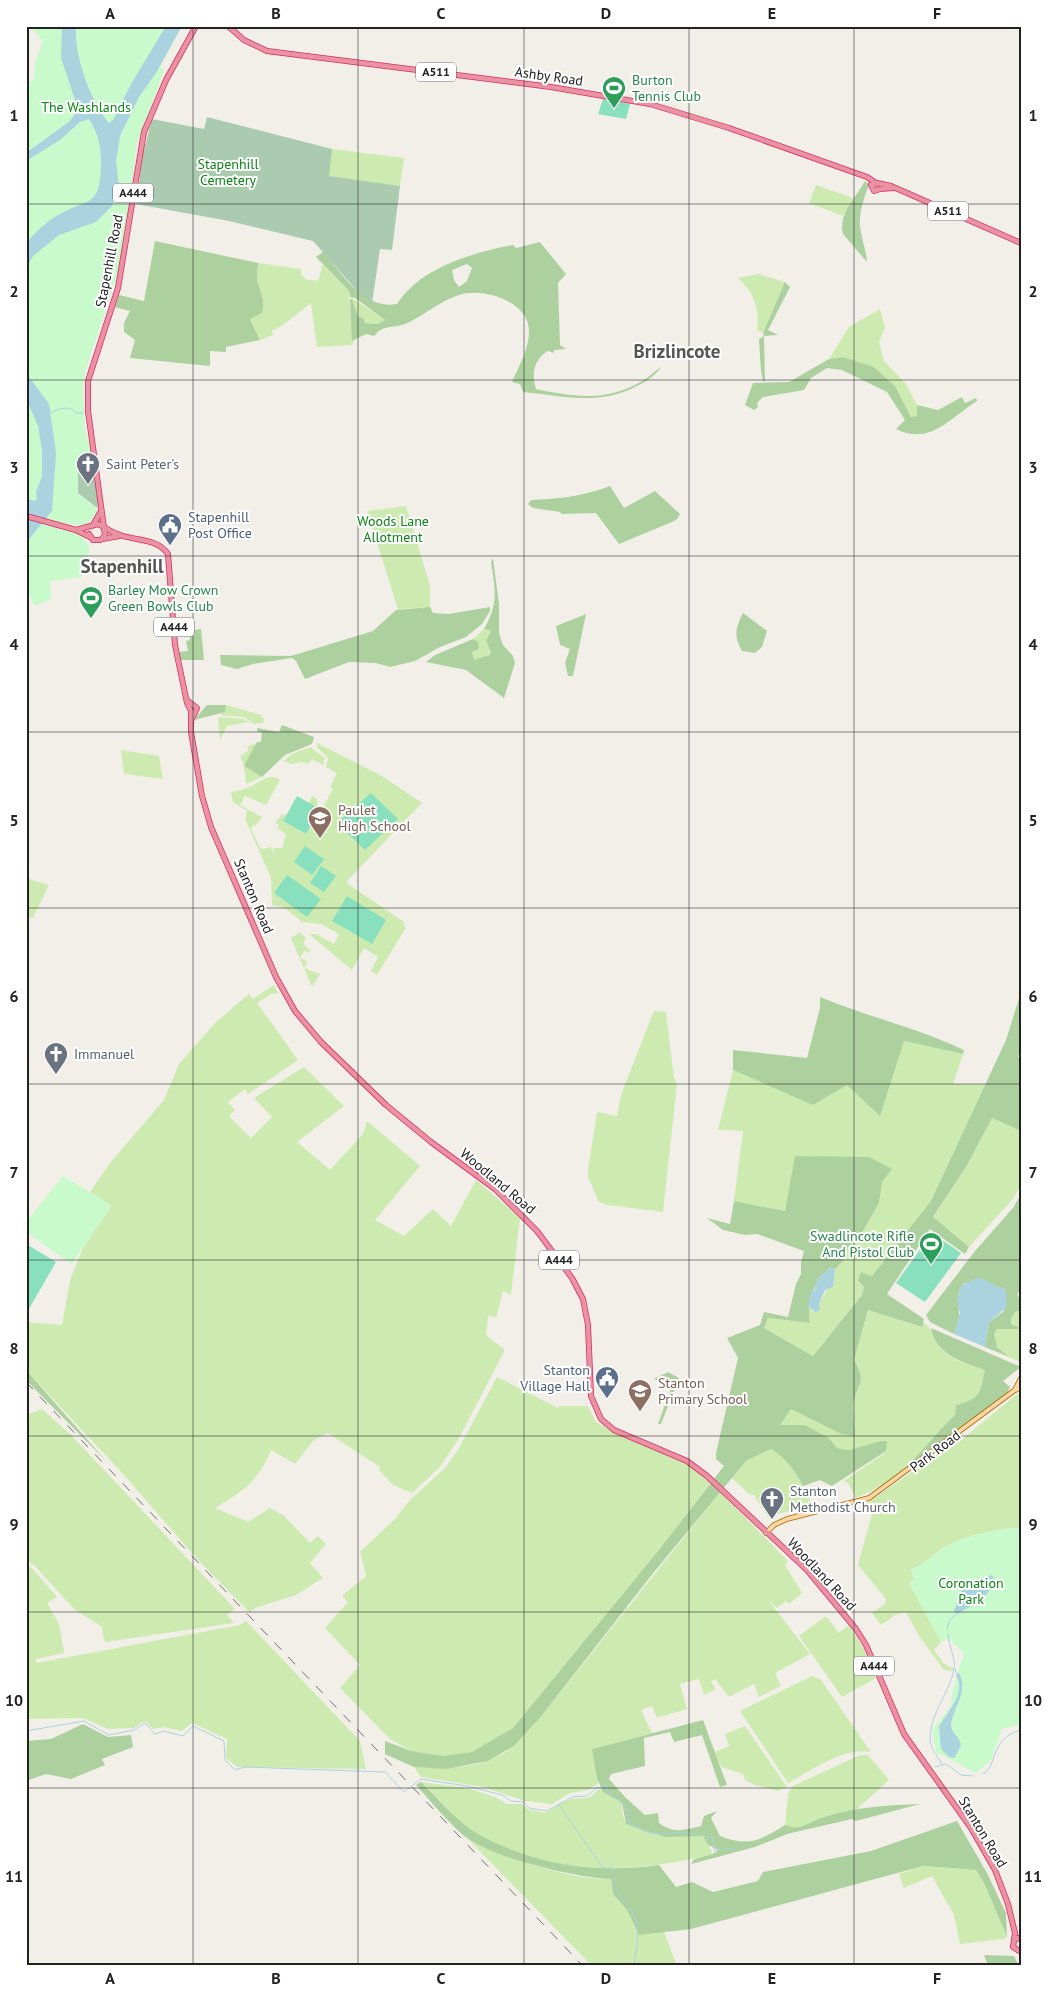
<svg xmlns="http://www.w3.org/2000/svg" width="1047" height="1992" font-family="'PT Sans',sans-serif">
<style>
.grass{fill:#cdebb0}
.forest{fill:#add19e;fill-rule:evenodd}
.cemetery{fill:#aacbaf}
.park{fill:#c8facc}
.pitch{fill:#88e0be}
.water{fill:#aad3df}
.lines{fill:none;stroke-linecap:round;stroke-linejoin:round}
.stream{stroke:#aad3df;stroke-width:1}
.major-casing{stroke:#a06b00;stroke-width:5.5}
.highway-casing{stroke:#dc2a67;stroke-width:6}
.major{stroke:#fcd6a4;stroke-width:4}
.highway{stroke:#e892a2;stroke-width:4.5}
.rail{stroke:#707070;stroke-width:1;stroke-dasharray:10 10;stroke-linecap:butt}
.grid{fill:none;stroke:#222;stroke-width:1;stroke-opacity:0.55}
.labels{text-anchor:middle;stroke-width:4;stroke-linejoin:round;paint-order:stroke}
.shield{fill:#fff;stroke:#646464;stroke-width:1}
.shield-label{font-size:12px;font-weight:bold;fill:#222}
.street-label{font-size:14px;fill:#222;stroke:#fff}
.leisure-label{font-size:14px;fill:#27864d;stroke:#fff;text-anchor:start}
.park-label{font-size:14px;fill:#0c8416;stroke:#fff}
.worship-label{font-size:14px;fill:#5b616d;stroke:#fff;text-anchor:start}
.service-label{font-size:14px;fill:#4e5e75;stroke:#fff;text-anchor:start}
.education-label{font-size:14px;fill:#785e54;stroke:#fff;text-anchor:start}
.district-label{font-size:19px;font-weight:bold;fill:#555;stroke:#fff}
.neatline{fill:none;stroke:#222;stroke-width:2}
.grid-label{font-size:16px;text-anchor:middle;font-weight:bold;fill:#222}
</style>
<rect width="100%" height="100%" fill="#f2efe9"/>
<g class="grass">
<path d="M332 149 404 158 400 186 328 176Z"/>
<path d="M816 185 853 198 843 216 809 203Z"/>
<path d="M258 263 301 269V274L305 279 317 281 320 276 322 264 349 291 353 345 317 347 311 303 283 325 272 331 273 335 260 340 250 318 262 313C265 301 262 295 258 284 256 278 258 269 258 263Z"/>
<path d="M759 274 785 282 763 333 757 330C760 308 754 293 738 278Z"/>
<path d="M352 298 385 320 378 324 365 323 364 320 358 317Z"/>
<path d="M880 309 885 327 879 342 884 361 905 383 917 405V416L911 417 895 386 874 367 843 357 829 359 849 327Z"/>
<path d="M406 506 430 585V607L398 609 367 511Z"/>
<path d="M484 629 491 631 486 641 491 652 481 660 474 661 471 652 477 650 473 639Z"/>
<path d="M226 705 261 715 264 719 263 723 254 724 244 717 221 715 220 713 225 712Z"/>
<path d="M218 717 244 719 252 724 248 722 227 726 220 740Z"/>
<path d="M254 743 256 746 245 766 262 777 246 784C245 774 245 765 240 756L249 750 247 747Z"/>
<path d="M317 743 382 776 422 803 347 881 348 884 404 922 405 929 377 975 371 971 378 957 364 948 352 970 309 934H316L334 944 339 934 321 924 302 922 285 908 272 905 271 878 245 819 247 811 233 802 231 792C236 791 242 790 247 788 257 784 270 771 280 780L266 805 245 796 240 805 262 817 256 825 252 826 251 829 261 849 271 847 275 855 273 848H282L286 834 277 828 279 825 275 823 282 814 286 815 283 821 306 834 320 809 309 803 312 796 317 799V806L322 809 333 789 330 787 337 773 326 767 328 758 317 747Z"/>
<path d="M310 747 325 758 323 765 312 759 309 764 301 762 291 764 284 761 292 754Z"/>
<path d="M121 750 159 756 163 779 124 774Z"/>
<path d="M26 878 49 885 33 918 26 916Z"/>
<path d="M300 932 306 938 303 943 309 950 311 949 309 953 304 951 300 958 308 962 304 968 320 974 312 987 291 938Z"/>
<path d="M274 985 278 993 271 994 257 1003 298 1060 248 1094 245 1089 228 1102 235 1110 229 1116 251 1138 272 1117 254 1098 304 1067 344 1106 297 1142 330 1170 363 1134 367 1121 420 1166 375 1220 404 1236 433 1209 451 1226 476 1180 520 1218 511 1295 503 1291 496 1318 488 1316 486 1335 505 1350 459 1438 440 1467 412 1493 393 1485 379 1470 380 1467 328 1433 314 1440 295 1464 271 1450C258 1482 243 1491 215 1508L248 1522 270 1508 283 1515 310 1543 318 1536 326 1544 310 1563 323 1578 296 1595 255 1608 250 1613 198 1560 123 1474 26 1370V1322L62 1325 70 1280 83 1248 111 1206 90 1192 110 1163 164 1100 179 1064 216 1022 249 994 253 999Z"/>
<path d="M654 1011 666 1012 674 1078 677 1084 663 1212 608 1205 599 1202 588 1177V1170L597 1112 617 1116 621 1095Z"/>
<path d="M904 1041 963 1054 953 1084H986L931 1201 872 1276 861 1272 858 1280 864 1287 862 1295 813 1356 764 1328 768 1318 810 1323 808 1306 815 1313C819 1304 836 1273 835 1269L845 1259 848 1246 860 1236 879 1203 881 1182 785 1211 734 1201 743 1131 718 1130 733 1070 813 1104Z"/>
<path d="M992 1118 1021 1131V1185L1013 1199 969 1247 933 1218 966 1167Z"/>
<path d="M868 1310 921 1327 923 1322C933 1329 934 1338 940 1347 950 1361 971 1365 986 1370L981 1393 967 1402 956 1405 955 1415C937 1432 924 1453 906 1469 891 1482 873 1490 856 1498L848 1483 844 1481 886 1452 881 1441 849 1450 837 1448 829 1438 805 1425 779 1426 791 1409 841 1434 855 1435C855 1425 851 1410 854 1400 860 1379 866 1382 854 1360Z"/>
<path d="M1021 1310V1362C1007 1357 994 1350 994 1334L997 1329 1018 1327 1013 1325 1011 1319 1015 1312Z"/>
<path d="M497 1377 558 1408 560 1406H588L596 1422 620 1435 680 1459 711 1482 658 1551 513 1728 491 1742 472 1752 443 1756 411 1751 390 1739 340 1688 360 1665 325 1628 348 1602 342 1596 366 1576 360 1552 395 1519 410 1500 445 1468 458 1450Z"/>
<path d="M1020 1392 1021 1528C997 1528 975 1534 953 1543 937 1549 928 1564 911 1569L914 1580 909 1583 941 1642 934 1650 944 1664 953 1668V1671L944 1670 919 1636 906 1612 895 1615 881 1625 872 1613 885 1604 886 1599 858 1565 873 1510 867 1503 945 1449 951 1448Z"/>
<path d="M42 1409 71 1435 235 1609 227 1615 234 1623 106 1642 103 1637 102 1627 74 1609 34 1565 26 1560V1415Z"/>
<path d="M771 1449C792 1461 801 1483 812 1504L768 1517 754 1495 749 1494 732 1478 746 1461Z"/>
<path d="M720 1492 788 1561 785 1565 802 1593 789 1604 786 1601 777 1608 769 1601 810 1654 775 1673 781 1686 759 1697 754 1684 729 1697 715 1679 711 1682 716 1689 704 1695 699 1679 680 1684 687 1709 657 1718 652 1706 641 1710 652 1733 592 1749 599 1783 588 1790 570 1793 552 1804 525 1801 483 1787 421 1777 414 1767C447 1769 488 1769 515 1745 523 1737 531 1728 539 1719Z"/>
<path d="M26 1565 32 1568 57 1597 47 1603 59 1624 64 1653 36 1659V1663L240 1625 246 1621 360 1741 366 1769 237 1767 226 1758 227 1739 192 1723 182 1731 163 1727 153 1729 145 1721 134 1728 108 1729 83 1718 26 1719Z"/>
<path d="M826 1616 839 1633 849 1625 865 1651 876 1678 842 1697 799 1636Z"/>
<path d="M812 1676 821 1680 871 1752C842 1747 813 1770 788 1783L740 1711Z"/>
<path d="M745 1726 787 1787 778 1791 755 1785 745 1780 743 1774 721 1767 715 1752 729 1746 725 1734Z"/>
<path d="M860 1755H868L889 1780 857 1809 823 1817 807 1825 792 1828 785 1825 788 1794 793 1786Z"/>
<path d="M421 1782 467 1788 495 1797 507 1804H522L528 1809 545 1813C552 1809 563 1801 571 1799 581 1798 591 1800 597 1790L602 1789 603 1792 622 1803V1813L626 1824 703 1836 713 1854C634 1874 549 1877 477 1834 459 1823 437 1797 421 1782Z"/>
<path d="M469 1840C514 1859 563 1879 611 1879L613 1894 627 1910 639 1935 664 1932 677 1966H592Z"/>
<path d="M923 1866 976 1870 985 1885 1007 1937 1004 1939 960 1944 954 1915 932 1876 904 1888 899 1874Z"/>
</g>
<g class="forest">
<path d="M865 181 869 185C864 198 859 212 860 225 861 238 866 249 867 262L843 234C838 213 856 198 865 181Z"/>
<path d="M155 241 258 263C258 269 256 278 258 284 262 295 265 301 262 313L250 319 260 340 226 347V352L210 351V366L130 358 135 340 124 332V323L130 311 115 307 119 295 144 301Z"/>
<path d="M540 242 566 274 558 283 560 345 566 349 554 350V353L548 351C534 359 531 374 536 389 573 397 608 402 642 381 649 377 655 371 661 367 656 375 646 382 637 386 600 406 562 396 523 392L520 384 512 382C519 366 529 349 529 331 529 301 482 287 459 295 439 301 424 316 405 324 397 327 385 326 379 331 377 332 376 335 374 336L366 334 352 341 350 299H352L358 317 363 318 365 323 378 324 385 320 355 298 350 297 349 291 316 257 323 252C344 275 363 310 397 304 421 267 472 253 513 245L516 248ZM467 264 472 268 467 281 459 287 454 280 452 270Z"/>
<path d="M785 282 790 287 768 330 778 335 764 336 765 382 763 381C760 369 760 353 759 339L764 336 763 333Z"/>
<path d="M843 357 874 367 895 386 911 417 917 416V405L938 410 962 397 965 403 976 398 977 401C950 418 930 446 896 429L905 420 887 392 842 370 827 368 811 378 804 390 763 397 757 403 758 407 754 410 745 405 753 383 789 382 829 359Z"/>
<path d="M610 486 624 508 655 491 680 514 677 519 672 522 619 544 596 513 562 514 560 512 533 508 528 504 531 500C559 499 584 496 610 486Z"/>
<path d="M493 558 499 604V633L503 645 513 656 515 663 504 698 466 670 426 662 435 655 473 639 478 642 479 647 477 650 472 652 474 660 489 655 491 652 486 641 491 631 484 629C499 603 495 590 491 562Z"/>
<path d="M430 607 433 613 449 614 490 607V611L482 624 466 637 440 647 415 661 390 667 376 663 349 662 305 679 296 661 292 658 253 664 237 669 221 665 220 655 291 656 373 631 396 610Z"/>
<path d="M743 613 767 631 762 647 755 653 742 651C733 636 736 627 743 613Z"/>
<path d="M586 614 573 676H568L565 663 570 649 560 645 556 626Z"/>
<path d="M201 629 204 660H180L178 652 188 651 186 641 190 640 189 631Z"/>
<path d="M207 705H226L225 712 194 720Z"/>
<path d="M282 725 314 737 312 744 285 755 262 777 244 766 257 742H261L262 733 257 731V728L279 732Z"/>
<path d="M1021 992V1046L1018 1057 1021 1059V1131L992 1118 966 1167 933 1217 969 1247 965 1254 930 1229 887 1294 924 1319 922 1327 868 1310 854 1360C866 1382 860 1379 854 1400 851 1410 855 1425 855 1436L841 1434 791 1409 780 1425H805L829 1438 837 1448 849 1450 881 1441H887L886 1451 832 1486 820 1480 803 1486C795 1471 786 1458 771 1449L746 1461 654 1572 539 1719 514 1746 488 1761 445 1769 414 1767 385 1754V1741L411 1751 443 1756 472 1752 513 1728 658 1551 724 1466 716 1459V1453L738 1358 727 1338 760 1325 764 1312 788 1317 796 1284 801 1274V1262L804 1251 757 1234 745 1235 723 1230 707 1218 730 1224 734 1201 785 1211 795 1156 869 1157 892 1169 882 1182 879 1203 860 1236 848 1247 845 1259 835 1269 830 1268C814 1280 806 1303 810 1323L768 1318 764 1328 813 1356 862 1295 864 1287 858 1280 861 1272 872 1276 931 1201 1006 1040Z"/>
<path d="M820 997C868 1017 918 1028 964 1050L963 1054 904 1041 880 1116 847 1085 813 1105 733 1070V1050L807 1058 820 1008Z"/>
<path d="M1021 1194V1290L1017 1294 1021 1301V1310L1015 1312 1011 1319 1012 1325 1019 1327 1018 1329H997L994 1334 997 1347 1009 1357 985 1347 989 1322 1004 1311 1005 1289 989 1284 965 1283C955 1291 959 1303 959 1314 960 1320 956 1327 954 1334L930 1322 926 1315 975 1251 1013 1208Z"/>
<path d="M931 1328 1021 1367 1003 1381 1010 1387 1007 1393 906 1469V1467C924 1450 937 1432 955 1415L956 1405C981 1398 980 1394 985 1370 962 1362 936 1355 931 1328Z"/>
<path d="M26 1370 107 1462 26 1380Z"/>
<path d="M668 1372 679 1378 661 1424H658L671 1388 654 1379Z"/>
<path d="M703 1720 727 1785 720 1787 702 1735 674 1742 670 1732 644 1738 645 1766 611 1774 609 1779 626 1798 645 1815 658 1813 659 1823C673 1834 685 1830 701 1826L704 1816 717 1811 711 1818 720 1836C749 1847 759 1841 785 1825 801 1832 810 1821 824 1817 855 1807 888 1805 920 1804L856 1821 852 1819 787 1834 755 1847 691 1864 694 1859 713 1854 719 1850 708 1845 703 1836 665 1837 626 1824 622 1803 603 1792 597 1778 592 1749Z"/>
<path d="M83 1724 108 1737 131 1735 133 1747 102 1759 105 1765 71 1779 46 1774 26 1781V1741L51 1739Z"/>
<path d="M421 1782C436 1797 460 1824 478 1834 533 1865 597 1874 659 1865L676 1887 692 1882 713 1892 758 1881 763 1872 871 1851 957 1821 987 1873 1006 1913 1007 1937 985 1885 976 1870 923 1866 691 1929 639 1935 627 1910 613 1894 611 1879C576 1878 499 1859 470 1840 455 1831 429 1799 416 1785Z"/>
<path d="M984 1955 1014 1956 1019 1966H988Z"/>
</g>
<g class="cemetery">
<path d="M207 117 332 149 329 176 400 186 392 250 380 249 372 303 359 293 313 241 229 221 136 204 143 154 152 119 204 129Z"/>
<path d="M92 455 99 506 97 508 78 493V458Z"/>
</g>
<g class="park">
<path d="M33 26H182L160 67 164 70 136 147 130 207 118 273 86 369 83 387 85 429 92 455 78 458V493L97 508 96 515 85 526 58 522 56 527 81 535 90 548 81 577 50 581 51 599 35 606 26 588V581L30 579 26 572V543L51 513 26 511V86L34 79 35 62 43 41 32 29Z"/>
<path d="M63 1176 111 1205 72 1264 26 1232V1222Z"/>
<path d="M1021 1528V1724L1002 1729 991 1760 976 1773 936 1752 932 1730 951 1706 952 1693 964 1653 948 1638 941 1642 909 1583 914 1580 911 1569C928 1564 937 1550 953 1543 975 1534 997 1528 1021 1528Z"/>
</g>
<g class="pitch">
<path d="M603 99 630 104 626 119 598 114Z"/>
<path d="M371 793 398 819 365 850 337 823Z"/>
<path d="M297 796 320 809 306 834 283 821Z"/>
<path d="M305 846 324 859 312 875 294 862Z"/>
<path d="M321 866 336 876 324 892 310 883Z"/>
<path d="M287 875 321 899 307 917 274 893Z"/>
<path d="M347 896 386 920 372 944 332 921Z"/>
<path d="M932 1233 961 1253 925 1302 896 1283Z"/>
<path d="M26 1244 56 1262 26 1314Z"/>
</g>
<g class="water">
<path d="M62 26H76C74 55 90 101 109 123L113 120 131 84 166 26H182L156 73 139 97 120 136 116 161 119 187 112 206 96 222 59 235 33 256 26 269V243C35 233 47 221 58 215 91 197 100 208 101 163 101 146 98 133 89 119L80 122 60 140 26 161V153L70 121 78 109 61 58Z"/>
<path d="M26 373 49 404 56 453 52 511 26 543V498L34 501 37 499 36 492 42 476V450L38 426 26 398Z"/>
<path d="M830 1268 835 1269 833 1287 825 1290 819 1304 820 1309 816 1313 808 1306 811 1291H814L818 1278Z"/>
<path d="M977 1278C988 1278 992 1287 1006 1289L1007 1307 989 1322 985 1347 954 1334 960 1313 957 1300 961 1286Z"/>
<path d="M992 1575 995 1581 981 1603 971 1606 957 1614 954 1611 963 1587 978 1579Z"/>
<path d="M959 1673C969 1692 953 1707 951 1725 951 1734 961 1737 961 1746L954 1758 949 1757 941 1749 939 1727C947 1712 967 1693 956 1675Z"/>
</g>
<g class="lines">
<g class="stream">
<path d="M49 413C59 410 67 404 77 413H83"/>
<path d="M947 1630 949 1621 957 1614"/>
<path d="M955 1669 957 1674"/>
<path d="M26 1731 84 1721 109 1735 134 1730 145 1723 155 1734 164 1731 183 1736 193 1726 224 1741 225 1760 235 1770 245 1767 385 1772 404 1792 421 1779 467 1786 502 1795 511 1801 523 1802 529 1808 547 1811 572 1797 587 1796 596 1788 607 1786 608 1793 625 1805 630 1823C658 1841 661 1830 688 1833 696 1834 704 1836 712 1837L715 1851 730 1848 734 1850"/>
<path d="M935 1754C918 1728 950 1695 954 1669 956 1658 948 1645 948 1634"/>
<path d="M936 1755 942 1764"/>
<path d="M935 1767 946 1764 961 1775 973 1776"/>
<path d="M983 1774C998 1767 989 1738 1021 1730"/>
<path d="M559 1805 603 1868H613V1871"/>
<path d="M613 1878C613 1895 626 1901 634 1915 641 1930 636 1950 634 1966"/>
</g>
<g class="major-casing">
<g id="major">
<path d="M1015 1390 1021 1378"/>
<path d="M766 1533 774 1525 787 1519 869 1498 1015 1390 1021 1388"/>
</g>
</g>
<g class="highway-casing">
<g id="highway">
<path d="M228 26 244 40 267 51 551 87 650 104 729 128 867 177 876 183"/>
<path d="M871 185 877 183 891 186 1021 243"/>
<path d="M871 185 874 191 880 189"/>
<path d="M880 189 893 188"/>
<path d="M26 516 76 530 90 537"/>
<path d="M93 525 101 511"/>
<path d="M104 528 88 411V381L118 288 144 132 166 80 196 26"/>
<path d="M76 530 98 524C105 527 112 533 120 535 136 541 157 538 168 554L175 645 187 703 191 711V732L202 796 211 827 276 977 295 1011 321 1042 386 1105 431 1142 495 1189 537 1231 572 1278 583 1299 588 1325 591 1396 601 1419 614 1430 687 1461 707 1476 807 1570 856 1629 866 1645 904 1734 971 1828 995 1870 1008 1904 1015 1933 1013 1947 1021 1952"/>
<path d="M89 534 93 540H101L105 535 104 528"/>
<path d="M102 539 119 536"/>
<path d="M188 701 197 708 192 719"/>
<path d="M1014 1940 1021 1937"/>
</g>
</g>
<use href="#major" class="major"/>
<use href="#highway" class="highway"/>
<path class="rail" d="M26 1382 583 1966"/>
</g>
<path class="grid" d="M193 26V1966M358 26V1966M524 26V1966M689 26V1966M854 26V1966M26 204H1021M26 380H1021M26 556H1021M26 732H1021M26 908H1021M26 1084H1021M26 1260H1021M26 1436H1021M26 1612H1021M26 1788H1021"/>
<defs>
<g id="stadium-pin" transform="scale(1.25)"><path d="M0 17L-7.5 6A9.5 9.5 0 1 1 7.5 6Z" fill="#2e9e5b" stroke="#fff"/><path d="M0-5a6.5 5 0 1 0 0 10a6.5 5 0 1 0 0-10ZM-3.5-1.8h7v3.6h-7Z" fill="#fff"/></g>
<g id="church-pin" transform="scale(1.25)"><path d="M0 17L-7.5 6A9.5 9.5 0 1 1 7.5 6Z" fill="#6b7280" stroke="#fff"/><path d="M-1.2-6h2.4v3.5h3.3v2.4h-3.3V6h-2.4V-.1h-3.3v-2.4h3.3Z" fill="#fff"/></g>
<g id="civic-pin" transform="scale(1.25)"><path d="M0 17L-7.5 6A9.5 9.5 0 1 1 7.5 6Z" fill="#5c6f8a" stroke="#fff"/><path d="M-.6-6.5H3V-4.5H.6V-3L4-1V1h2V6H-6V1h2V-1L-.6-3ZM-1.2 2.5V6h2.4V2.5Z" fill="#fff"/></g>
<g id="school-pin" transform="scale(1.25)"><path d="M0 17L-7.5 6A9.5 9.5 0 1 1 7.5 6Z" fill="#8d6e63" stroke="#fff"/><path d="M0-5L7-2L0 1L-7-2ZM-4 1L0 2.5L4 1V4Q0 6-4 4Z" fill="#fff"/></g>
</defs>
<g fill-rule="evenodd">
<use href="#stadium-pin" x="614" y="88"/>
<use href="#church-pin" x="88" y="464"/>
<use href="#civic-pin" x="170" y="525"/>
<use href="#stadium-pin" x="91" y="598"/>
<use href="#school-pin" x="320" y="818"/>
<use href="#church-pin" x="56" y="1054"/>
<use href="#stadium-pin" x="931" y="1244"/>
<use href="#civic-pin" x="607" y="1378"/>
<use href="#school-pin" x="640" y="1391"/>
<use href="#church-pin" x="772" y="1499"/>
</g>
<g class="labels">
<g class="shield">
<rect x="416" y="62.5" width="40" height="19" rx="4"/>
<rect x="113" y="183.5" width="40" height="19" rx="4"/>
<rect x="928" y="201.5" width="40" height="19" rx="4"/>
<rect x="154" y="617.5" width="40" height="19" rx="4"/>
<rect x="539" y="1250.5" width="40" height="19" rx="4"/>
<rect x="854" y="1656.5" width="40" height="19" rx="4"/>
</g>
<g class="shield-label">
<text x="436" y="76">A511</text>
<text x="133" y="197">A444</text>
<text x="948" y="215">A511</text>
<text x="174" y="631">A444</text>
<text x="559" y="1264">A444</text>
<text x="874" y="1670">A444</text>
</g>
<g class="street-label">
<text transform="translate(549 76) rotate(8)" y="5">Ashby Road</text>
<text transform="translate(109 261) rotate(-79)" y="5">Stapenhill Road</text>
<text transform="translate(254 896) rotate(67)" y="5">Stanton Road</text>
<text transform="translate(498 1181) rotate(40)" y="5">Woodland Road</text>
<text transform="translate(935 1451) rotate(-37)" y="5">Park Road</text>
<text transform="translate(822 1574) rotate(47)" y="5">Woodland Road</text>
<text transform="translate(983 1832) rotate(59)" y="5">Stanton Road</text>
</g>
<g class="leisure-label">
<text x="632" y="85">Burton<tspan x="632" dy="16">Tennis Club</tspan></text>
<text x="108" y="595">Barley Mow Crown<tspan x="108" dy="16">Green Bowls Club</tspan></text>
<text x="914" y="1241" text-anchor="end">Swadlincote Rifle<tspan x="914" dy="16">And Pistol Club</tspan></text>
</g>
<g class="park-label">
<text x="86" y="112">The Washlands</text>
<text x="228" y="169">Stapenhill<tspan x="228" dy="16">Cemetery</tspan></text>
<text x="393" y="526">Woods Lane<tspan x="393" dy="16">Allotment</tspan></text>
<text x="971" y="1588">Coronation<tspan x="971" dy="16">Park</tspan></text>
</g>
<g class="worship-label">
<text x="106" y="469">Saint Peter's</text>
<text x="74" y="1059">Immanuel</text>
<text x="790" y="1496">Stanton<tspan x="790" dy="16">Methodist Church</tspan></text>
</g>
<g class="service-label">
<text x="188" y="522">Stapenhill<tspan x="188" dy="16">Post Office</tspan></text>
<text x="590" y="1375" text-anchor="end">Stanton<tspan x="590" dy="16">Village Hall</tspan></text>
</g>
<g class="education-label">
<text x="338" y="815">Paulet<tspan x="338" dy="16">High School</tspan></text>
<text x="658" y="1388">Stanton<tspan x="658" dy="16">Primary School</tspan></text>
</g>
<g class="district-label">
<text x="677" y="358">Brizlincote</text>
<text x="122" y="573">Stapenhill</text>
</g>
</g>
<rect width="1047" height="1992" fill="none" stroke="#ffffff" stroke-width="55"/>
<rect x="28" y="28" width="992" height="1936" class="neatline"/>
<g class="grid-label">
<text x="110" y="19">A</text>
<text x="276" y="19">B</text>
<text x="441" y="19">C</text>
<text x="606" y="19">D</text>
<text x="772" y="19">E</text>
<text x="937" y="19">F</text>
<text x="14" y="121">1</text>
<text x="1033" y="121">1</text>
<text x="14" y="297">2</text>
<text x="1033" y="297">2</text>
<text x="14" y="473">3</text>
<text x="1033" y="473">3</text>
<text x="14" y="650">4</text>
<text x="1033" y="650">4</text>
<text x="14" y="826">5</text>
<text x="1033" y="826">5</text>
<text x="14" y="1002">6</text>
<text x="1033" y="1002">6</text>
<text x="14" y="1178">7</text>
<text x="1033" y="1178">7</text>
<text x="14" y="1354">8</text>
<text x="1033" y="1354">8</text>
<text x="14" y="1530">9</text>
<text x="1033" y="1530">9</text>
<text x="14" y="1706">10</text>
<text x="1033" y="1706">10</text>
<text x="14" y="1882">11</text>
<text x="1033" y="1882">11</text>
<text x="110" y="1984">A</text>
<text x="276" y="1984">B</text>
<text x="441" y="1984">C</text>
<text x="606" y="1984">D</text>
<text x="772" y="1984">E</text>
<text x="937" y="1984">F</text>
</g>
</svg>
